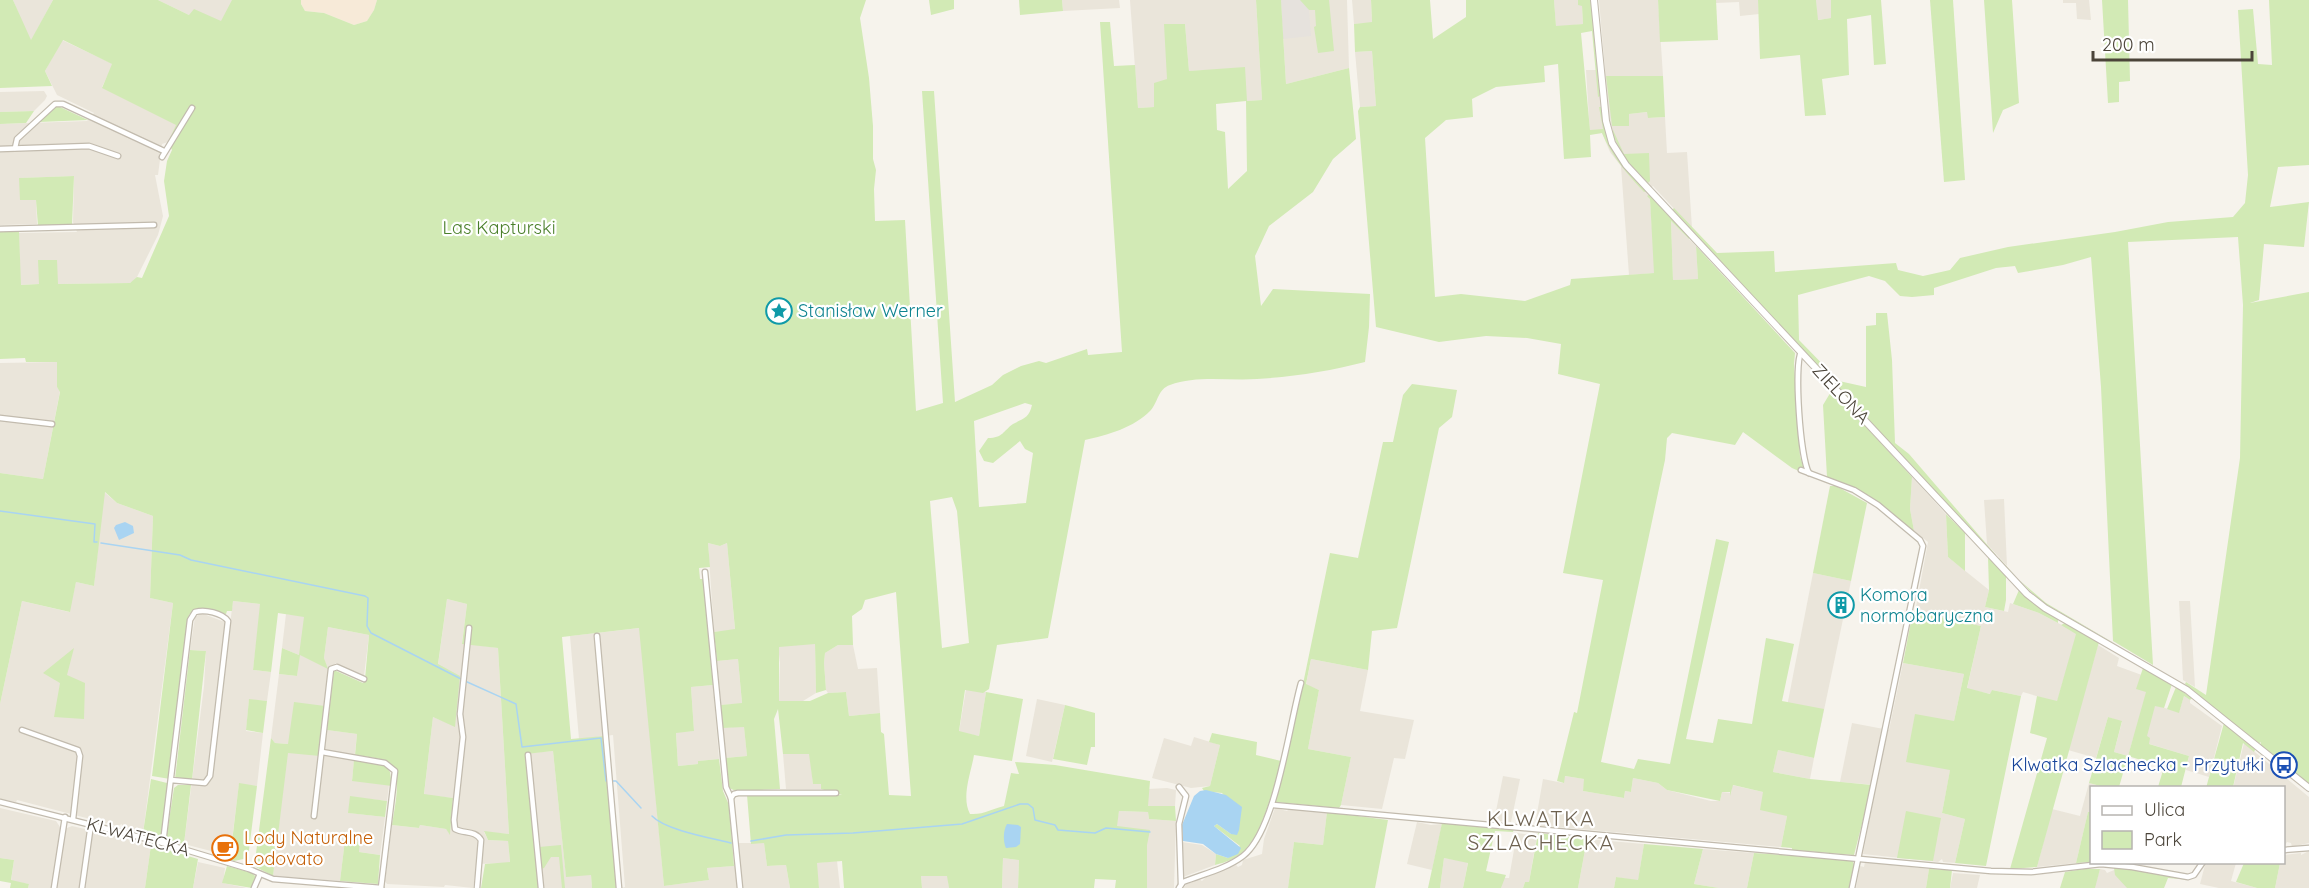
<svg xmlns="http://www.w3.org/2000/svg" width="2309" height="888" font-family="Quicksand,sans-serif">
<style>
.residential{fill:#eae5da}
.commercial{fill:#f7ead8}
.industrial{fill:#e6e2dd}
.green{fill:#d2eab5;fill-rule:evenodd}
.water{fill:#a9d4f2}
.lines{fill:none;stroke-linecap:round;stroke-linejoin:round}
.stream{stroke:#a9d4f2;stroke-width:1.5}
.minor-casing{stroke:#c2bbae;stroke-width:7}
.tertiary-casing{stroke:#c2bbae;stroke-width:8}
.minor{stroke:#fff;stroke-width:4.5}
.tertiary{stroke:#fff;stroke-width:6}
.labels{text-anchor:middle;stroke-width:4.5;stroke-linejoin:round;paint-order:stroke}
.park-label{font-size:18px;fill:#4a7f2a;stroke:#fff}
.culture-label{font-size:18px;fill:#0d838f;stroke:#fff;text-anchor:start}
.street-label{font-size:18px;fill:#4b4439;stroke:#fff}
.transit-label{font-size:18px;fill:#164399;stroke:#fff;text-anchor:end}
.food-label{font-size:18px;fill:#c56008;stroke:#fff;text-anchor:start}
.quarter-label{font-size:21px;letter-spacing:1.5px;fill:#6e6250;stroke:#fff}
</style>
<rect width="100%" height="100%" fill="#f6f3ec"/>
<g class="residential">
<path d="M13 0H53L31 41 23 24Z"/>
<path d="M158 0H248L228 34Z"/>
<path d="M1062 0H1119L1120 8 1063 11Z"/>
<path d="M1130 0H1256L1262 100 1247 101 1213 70 1189 71 1185 24 1167 79 1154 107 1138 108Z"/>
<path d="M1281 0H1347L1349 68 1286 84Z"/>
<path d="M1352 0H1371L1372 23 1354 24Z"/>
<path d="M1554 0H1578V5H1582L1583 24 1556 27Z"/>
<path d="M1599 0H1658L1663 76H1606L1628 114 1648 112V118L1665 117 1667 153 1687 152 1692 228 1653 186 1647 191 1650 199 1655 273 1629 275 1621 166 1610 152 1602 133 1590 134 1586 70H1605Z"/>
<path d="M1716 0H1758L1759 14 1740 16 1739 2 1716 3Z"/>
<path d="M1816 0H1831L1832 18 1817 20Z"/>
<path d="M2063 0H2089L2091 20 2077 19 2076 3H2063Z"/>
<path d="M62 40 113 64 102 87 177 124 168 142 162 144 158 175H155L163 216 158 235 136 279 130 283 57 284V260H39V284L20 285 19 233 77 232 73 222 74 176 20 178V200H36L37 224 0 225V124L87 121 94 113 57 95 45 71Z"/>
<path d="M1372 51 1376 106 1360 107 1355 52Z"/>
<path d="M44 91 47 96 45 100 34 111 0 112V92Z"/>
<path d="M1671 221 1696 246 1698 279 1673 280Z"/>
<path d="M57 362V387L60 391 43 479 0 473V363Z"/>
<path d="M1912 477 1946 514 1948 557 1989 590 1985 607 2008 612 2010 603 2039 613 2077 633 2057 702 2023 692 2021 696 1992 690 1991 694 1967 689 1981 626 1915 612 1928 542 1914 531 1910 509Z"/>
<path d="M104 492 117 503 153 516 150 598 173 603 143 833 122 829V824L117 826 17 800 16 802 0 799V704L22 601 69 612 76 582 94 586Z"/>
<path d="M2004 499 2007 566 1987 544 1984 500Z"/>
<path d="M708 543 720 546 727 543 735 630 714 632Z"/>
<path d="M1813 573 1851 581 1819 734 1783 727Z"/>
<path d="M447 599 467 604 462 643 498 648 509 834 484 832 488 840 508 841 510 863 477 864 473 888 445 885 444 887 387 884 385 881 392 825 419 828 420 825 446 829 450 834 453 798 424 795 433 717 455 726 438 665Z"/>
<path d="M233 601 261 604 253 670 271 672 267 701 249 700 246 731 263 733 257 786 239 784 230 856 184 844 204 686 206 651 190 650 195 617 201 613 230 624Z"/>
<path d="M2179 601H2190L2195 687 2183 680Z"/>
<path d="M286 614 304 616 327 668 324 658 328 627 369 635 364 676 335 663 327 730 357 734 352 780 389 785 387 801 351 797 349 813 385 817 380 855 359 852 345 840 340 881 273 876 288 744 275 743 271 738 279 674 297 676 299 655 282 648Z"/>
<path d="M640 628 664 886 709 880 707 868 734 866 739 863 737 843H764L767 866 786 865 790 888H621L625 887 613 735 579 739 570 636Z"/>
<path d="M815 643 816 693 803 701 779 702 780 663 778 646Z"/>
<path d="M838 645H853L858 669 877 668 880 713 849 716 846 692 828 693 826 690 824 663 825 653Z"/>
<path d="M2098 645 2119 658 2117 666 2150 678 2144 702 2179 712 2184 696 2190 700V703L2222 726 2209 777 2186 770 2189 756 2133 739 2128 756 2114 752 2122 722 2108 717 2096 758 2068 750Z"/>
<path d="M738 659 742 704 721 705 717 661Z"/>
<path d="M1311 659 1368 670 1360 711 1414 720 1405 759 1394 758 1382 809 1341 805 1351 757 1308 749 1319 690 1306 685Z"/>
<path d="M1903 663 1964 674 1954 721 1959 723 1942 813 1965 819 1955 863 1943 862 1942 859 1938 862 1863 854 1876 785 1840 782 1852 723 1889 730Z"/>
<path d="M713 685 719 759 698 761V764L678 766 676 732 694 731 691 687Z"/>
<path d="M966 689 986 692 979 736 959 732Z"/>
<path d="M1037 699 1065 705 1052 762 1026 756Z"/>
<path d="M744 726 747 756 725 758 723 728Z"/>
<path d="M1194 737 1220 745 1210 786 1191 788 1152 778 1164 738 1191 746Z"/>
<path d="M2244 743 2309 797V843L2292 847 2291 843 2287 842 2284 847V788H2233Z"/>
<path d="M1778 750 1814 758 1810 779 1773 772Z"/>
<path d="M553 751 566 876 591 874 592 888H543L530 753Z"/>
<path d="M783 754H810L813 784H821V789H786Z"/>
<path d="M1503 776 1520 779 1511 822 1494 821Z"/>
<path d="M1564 776 1585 779 1583 791 1624 798 1625 791 1631 792 1633 778 1658 783 1667 790 1711 801H1720L1722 792 1731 793 1732 785 1763 792 1787 816 1781 847 1535 825 1543 779 1563 783Z"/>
<path d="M2089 783 2104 787 2092 788 2091 812H2088L2076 863 2037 867 2052 809 2080 816Z"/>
<path d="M1167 788 1176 790 1175 806H1148V789Z"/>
<path d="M0 808 56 821 60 827 67 828 72 826 115 836 116 839 123 838 151 845 145 888H28L29 884 11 881 14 860 0 858Z"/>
<path d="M1275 808 1287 811 1289 809 1327 812 1323 845 1294 842 1288 888H1183L1187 884 1199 879 1202 881 1207 876 1236 865 1238 867 1242 865 1243 860 1262 854 1264 839Z"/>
<path d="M1119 811 1148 812 1149 819 1176 821 1174 888H1146L1116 827Z"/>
<path d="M1417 822 1431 825 1442 824 1432 870 1407 864Z"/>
<path d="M1517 833 1537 836 1529 882H1525L1523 888H1501L1503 878H1509Z"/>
<path d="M1587 839 1644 844 1638 881 1616 877 1614 888H1578Z"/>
<path d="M1182 842 1202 845 1216 854 1215 865 1183 877Z"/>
<path d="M1703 849 1754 853 1747 888H1719L1694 884Z"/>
<path d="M2309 851V888H2275L2280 863 2284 862V855L2301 853V855Z"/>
<path d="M1003 858 1019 860 1018 888H1002Z"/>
<path d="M1444 858 1468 862 1463 888H1440Z"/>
<path d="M837 861 840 888H819L816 863Z"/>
<path d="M198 862 225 868 223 883 247 888H193Z"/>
<path d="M1865 862 1929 869 1926 888H1856L1860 866 1864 867Z"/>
<path d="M2209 863H2236L2231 881 2257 888H2219L2200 884 2205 865Z"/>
<path d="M2100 869 2105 870 2107 873 2114 870 2134 872 2164 888H2094Z"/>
<path d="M1953 873 1980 875 1977 888H1950Z"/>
<path d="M921 876H948L949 888H922Z"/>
</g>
<path class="commercial" d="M301 0H377L374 10 367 21 354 25 324 13 305 11 301 4Z"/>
<path class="industrial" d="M1281 0H1300L1306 5 1309 10 1311 36 1283 39Z"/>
<g class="green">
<path d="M0 0H13L31 40 53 0H158L189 15 194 9 221 21 232 0H301V4L305 11 324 13 354 25 367 21 374 10 377 0H866L860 18 869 78 873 126V159L876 170 874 189 875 221 905 220 916 411 943 403 922 91H934L955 402 992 385 1003 375 1021 366 1039 361 1046 363 1087 349 1088 355 1122 352 1100 22H1110L1114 66 1135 65 1138 108 1154 107V83L1167 79 1164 24H1185L1189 71 1245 67 1247 101 1262 100 1256 0H1281L1286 84 1349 68 1356 139 1333 159 1313 192 1269 226 1255 256 1261 306 1273 289 1370 294 1369 327 1365 362C1330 371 1293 377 1257 379 1229 381 1196 375 1170 385 1158 389 1158 402 1151 410 1134 428 1107 435 1085 440L1048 638 997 645 989 689 983 693 965 690 959 731 979 736 986 692 1023 699 1012 761 974 755C971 773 961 797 970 814 984 815 991 809 1004 806L1011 773 1019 774 1015 762 1055 765 1150 781 1148 806H1175L1176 821 1149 819 1148 812 1119 811 1117 826 1150 830 1147 845V888H1115L1116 880 1095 879 1094 888H1018L1019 860 1003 858 1002 888H949L947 876H921L922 888H844L842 861 817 863 819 888H790L786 865 767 866 764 843 751 844 747 795H842L821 789V784H813L809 754H783L778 709 774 719 780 789 736 791 729 788 725 758 747 756 744 727 723 728 721 705 742 703 738 659 717 661 714 632 735 629 727 543 720 546 708 543 710 567 699 568 700 579H703L713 685 691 687 694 731 676 733 678 766 698 764V761L719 759 723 791 729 805 734 866 707 868 709 880 664 886 639 628 562 637 571 739 604 736 616 888H592L591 875 566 877 553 751 526 754 539 888H481L485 864 510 862 508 841 488 840 484 831 509 834 498 648 462 644 467 604 447 599 438 664 460 676 455 727 433 717 424 794 453 798 450 835 446 829 420 825 419 828 392 825C394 810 404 770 388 762 378 757 365 757 355 755L357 734 327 730 334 670 363 683 365 679 369 635 328 627 324 658 328 669 300 655 297 676 279 674 282 648 299 655 304 617 278 613 271 672 253 670 260 604 233 601 232 611H227L226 614C212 612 199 603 189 615L170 779 152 776 173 603 150 598 153 516 117 503 105 492 94 586 76 582 70 612 22 601 0 704V473L43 479 60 392 57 387V362H26L25 358 0 359V232L19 231 21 285 39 284 38 260H57L58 284 130 283 137 277 142 278 169 216 164 181 167 161 172 150 168 142 176 125 102 88 112 64 63 40 45 71 52 86 0 88ZM1246 101 1247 171 1228 189 1225 132 1217 130 1216 104ZM1025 403 1032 405C1029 418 1024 418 1013 424 1003 431 1003 438 988 438L979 451 984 461 993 463 1020 441 1025 449 1033 453 1026 503 979 507 974 421ZM952 497 957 511 969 643 942 648 930 501ZM896 592 911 796 889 795 884 734 881 732 880 713 849 716 846 692 828 693 810 701H779V647L815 644 816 693 826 690 824 663 825 653 838 645H853L852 616 862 609 865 600Z"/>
<path d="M929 0H954V9L931 15Z"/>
<path d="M1019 0H1062L1063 11 1020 15Z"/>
<path d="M1300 0H1329L1334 51 1318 53 1314 27 1316 26 1315 10H1309Z"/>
<path d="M1371 0H1430L1433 39 1466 17V0H1554L1556 26 1583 24 1582 6 1578 5V0H1591L1600 96 1598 97 1592 31 1581 33 1590 130 1603 129 1599 107H1601C1608 150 1618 160 1647 191L1644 192C1627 174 1612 157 1602 133L1590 135 1591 157 1564 159 1558 64 1544 66 1545 82 1496 87 1472 99 1473 117 1446 120 1425 138 1435 297 1461 294 1525 301 1570 285 1571 279 1654 273 1650 199 1647 196 1650 194 1690 237 1689 239 1671 221 1673 280 1698 279 1696 246 1795 353 1794 364 1800 456 1803 466 1810 476 1792 468 1743 432 1735 445 1672 433 1667 438 1665 460 1601 762 1634 769 1638 759 1670 764 1716 539 1729 542 1686 739 1713 743 1718 719 1752 724 1766 638 1794 644 1782 701 1824 709 1814 758 1778 750 1773 772 1810 779 1872 785 1854 855 1792 850V848L1781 847 1787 816 1760 810 1763 792 1733 785 1730 796V792H1722L1720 801 1667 790 1658 783 1633 778 1631 792 1625 791 1624 798 1583 791 1584 779 1565 776 1564 783 1557 781 1574 712 1577 713 1603 580 1563 573 1600 384 1558 374 1561 344 1527 338 1486 336 1439 342 1376 327 1358 111 1360 107 1376 106 1372 51 1355 52 1354 24 1372 22Z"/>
<path d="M1658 0H1716L1718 40 1660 42Z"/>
<path d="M1758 0H1816L1818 20 1831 18V0H1881L1886 64 1874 65 1871 15 1847 19 1849 75 1822 79 1826 115 1805 116 1800 55 1760 59Z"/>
<path d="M1930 0H1953L1965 180 1944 182Z"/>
<path d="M1984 0H2012L2019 103 2003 110 1993 133Z"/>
<path d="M2102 0H2128L2130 81 2119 82V102L2108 103Z"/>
<path d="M2269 0H2309V165L2278 167 2270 207 2309 202 2304 247 2264 244 2259 300 2250 303 2309 292V785L2283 761H2278L2260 746 2261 742 2258 744 2185 684 2186 682 2206 695 2240 458 2243 305 2238 237 2128 242 2153 665 2113 641 2101 387 2091 257 2063 265 2018 273 2015 266 1996 268 1934 288V295L1912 297 1900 296 1885 281 1869 276 1798 295 1799 340 1839 381 1866 387V326L1876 325V313H1887L1892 360 1895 443 1909 454 1996 555H1995L1672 210 1674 208 1717 253 1774 251 1775 272 1896 263 1898 270 1923 276 1950 270 1960 258 2008 247 2115 232 2168 222 2233 217 2245 203 2248 175 2238 10 2253 9 2258 64 2272 65Z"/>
<path d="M1606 76H1663L1665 117 1648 118 1647 112 1629 114V126H1612Z"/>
<path d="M58 106 60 107 88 120 39 122 52 109Z"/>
<path d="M34 111 26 123 0 124V112Z"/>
<path d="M1613 130 1624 154 1649 153 1650 181 1648 183 1626 160 1611 132Z"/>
<path d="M74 176 72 225 38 226 36 200H20L19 178Z"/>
<path d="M1412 384 1457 390 1452 417 1439 428 1397 628 1372 631 1368 670 1311 659 1306 684 1319 690 1308 749 1351 757 1341 805 1339 808 1275 802 1303 684 1330 553 1358 558 1383 442H1393L1403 395Z"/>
<path d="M1832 390 1912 477 1910 509 1914 531C1886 509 1860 489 1827 477L1823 405Z"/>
<path d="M1830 486H1836L1867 503 1851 581 1813 573Z"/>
<path d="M1946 514 1965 533V571L1948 557Z"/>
<path d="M1988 557 2006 576V600L2004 611 1985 607 1989 590Z"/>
<path d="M1999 558 2018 579 2046 603 2124 649 2040 601 1998 559Z"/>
<path d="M2019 590 2058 618V623L2039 613 2013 604Z"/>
<path d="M1913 611 1981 626 1967 688 1990 694 1992 690 2021 696 1986 866 1955 863 1965 819 1942 813 1950 770 1906 762 1915 714 1954 721 1964 674 1903 663Z"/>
<path d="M2065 623 2099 642 2037 867 2010 869 2047 738 2030 733 2037 696 2057 701 2076 634 2061 625Z"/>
<path d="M74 648 67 675 85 683 84 719 54 717 60 683 43 673Z"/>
<path d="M190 650 206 651 192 780 175 779Z"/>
<path d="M2143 668 2172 684 2164 708 2155 706 2147 736 2150 738 2149 744 2189 756 2181 787H2158L2164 767 2128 756 2119 787H2104L2089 783 2108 717 2122 721 2114 752 2128 756 2146 692 2136 689Z"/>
<path d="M2176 687 2192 698 2190 700 2184 696 2179 713 2167 709Z"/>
<path d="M249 699 267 701 263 733 246 730Z"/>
<path d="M294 702 325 706 320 756 288 753 273 876 256 867 255 861 271 738 275 743 288 744Z"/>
<path d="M1065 705 1095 713V747H1091L1087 765 1053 759Z"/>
<path d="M2224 723 2256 748 2254 752 2243 743 2233 787 2206 788Z"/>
<path d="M1212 733 1257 742 1256 755 1281 761C1275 784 1262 835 1244 851 1235 859 1227 862 1215 865L1216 854 1228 858 1240 846 1214 826 1217 824 1231 834 1240 822V815L1222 793 1204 791 1202 788 1210 786 1220 745 1209 742Z"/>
<path d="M354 760 385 765 390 772 392 786 352 781Z"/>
<path d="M151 779 167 783 170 786 162 834 158 837 143 833Z"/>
<path d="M239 783 257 786 248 858 234 861 230 859Z"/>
<path d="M178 785H191L184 844 166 840 174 788Z"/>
<path d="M350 796 387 801 385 817 348 813Z"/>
<path d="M1906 811 1941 818 1933 861 1897 858Z"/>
<path d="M1327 812 1388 820 1375 888H1288L1294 842 1323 845Z"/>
<path d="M2088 812H2091V862L2076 863Z"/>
<path d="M1442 823 1514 829 1513 832 1495 831 1486 871 1506 875 1501 888H1463L1468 863 1444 858 1440 888H1428Z"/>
<path d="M1538 833 1587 839 1578 888H1523L1525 882H1529Z"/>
<path d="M345 840 360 842 359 852 380 855 378 884 340 881Z"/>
<path d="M1644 844 1703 849 1694 884 1719 888H1614L1616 877 1638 880Z"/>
<path d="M151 845 198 859 193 888H145Z"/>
<path d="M561 845 565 888H562L559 857H551L544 868 541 869 539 847Z"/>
<path d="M1754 853 1852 860 1854 864 1849 888H1747Z"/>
<path d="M0 858 14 860 11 880 29 884 28 888H10L11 883 0 881Z"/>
<path d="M2244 863H2280L2275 888H2257L2236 882Z"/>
<path d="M227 866 252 873 256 877 252 888 222 883Z"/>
<path d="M2114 868 2140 870 2192 880 2168 878 2164 888H2127L2115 875Z"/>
<path d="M1929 869 1952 870 1950 888H1926Z"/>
<path d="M2084 869H2100L2095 888H2060L2065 872Z"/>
</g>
<g class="water">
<path d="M125 522 133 526 134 533 119 540 114 528 116 525Z"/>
<path d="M1206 790 1226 795 1242 807 1239 830 1237 835 1231 834 1217 824 1214 826 1241 848 1238 854 1228 858 1216 854 1203 844 1183 841 1182 825 1194 796 1200 791Z"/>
<path d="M1007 824 1018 825 1021 827 1020 844 1016 847 1006 848C1003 842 1003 830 1007 824Z"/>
</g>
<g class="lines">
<g class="stream">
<path d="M0 511 95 524 94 542H97"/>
<path d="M101 543 180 555 191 560 365 596 368 598 367 626 371 633 461 679"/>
<path d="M465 681 516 704 522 747 601 738 606 781H616L641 808"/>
<path d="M652 816C665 830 711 838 731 843"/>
<path d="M751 841 786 835 853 833 962 824 1020 804H1028L1033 808 1035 820 1055 825 1058 830 1095 833 1106 828 1150 832"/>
</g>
<g class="minor-casing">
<g id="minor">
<path d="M15 148 17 139 55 104H63L164 151"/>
<path d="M0 149 89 146 118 156"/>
<path d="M162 157 192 108"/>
<path d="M0 229 154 225"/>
<path d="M1801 352C1794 366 1800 458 1809 473"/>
<path d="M0 418 52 424"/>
<path d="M1801 470 1854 490 1878 505 1920 540 1923 546 1852 888"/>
<path d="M705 572 726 787 731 798 740 888"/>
<path d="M469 628 460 714 463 737 454 820 455 829C464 834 475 830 481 840L477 888"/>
<path d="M597 636 619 888"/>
<path d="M22 730 78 750 80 756 73 819"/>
<path d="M322 752 385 763 395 771 381 888"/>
<path d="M528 755 541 888"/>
<path d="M1179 787 1186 796 1179 824 1181 884"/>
<path d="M731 798 734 794 738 793H836"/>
<path d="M0 802 163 843 249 869 273 879 381 888"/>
<path d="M1273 805 1991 871 2031 872 2101 864 2132 867 2188 877 2194 875 2203 862"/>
<path d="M314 816 331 669 337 667 364 679"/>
<path d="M163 843 190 620 195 612C205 609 222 613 228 621L210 776 205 783 171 780"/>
<path d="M2284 850 2309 848"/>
<path d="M54 888 65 817"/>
<path d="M82 888 91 824"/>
<path d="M254 888 260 874"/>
<path d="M1179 888 1183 882C1203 874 1226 869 1243 856 1276 831 1289 725 1301 683"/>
</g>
</g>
<g class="tertiary-casing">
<path id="tertiary" d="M1594 0 1606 121 1612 143 1626 165 2027 594 2045 608 2187 690 2309 788"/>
</g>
<use href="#minor" class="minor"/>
<use href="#tertiary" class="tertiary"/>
</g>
<defs>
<g id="sight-ring" transform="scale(1.35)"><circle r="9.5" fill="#fff" stroke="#0f9aa8" stroke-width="1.5"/><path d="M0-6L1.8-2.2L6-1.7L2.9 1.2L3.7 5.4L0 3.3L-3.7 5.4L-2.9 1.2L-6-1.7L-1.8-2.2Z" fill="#0f9aa8"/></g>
<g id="building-ring" transform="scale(1.35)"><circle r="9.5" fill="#fff" stroke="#0f9aa8" stroke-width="1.5"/><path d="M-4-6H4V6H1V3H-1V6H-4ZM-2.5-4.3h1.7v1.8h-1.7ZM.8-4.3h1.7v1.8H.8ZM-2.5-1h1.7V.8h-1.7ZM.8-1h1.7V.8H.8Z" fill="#0f9aa8"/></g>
<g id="bus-ring" transform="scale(1.35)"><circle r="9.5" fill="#fff" stroke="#1a4fb4" stroke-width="1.5"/><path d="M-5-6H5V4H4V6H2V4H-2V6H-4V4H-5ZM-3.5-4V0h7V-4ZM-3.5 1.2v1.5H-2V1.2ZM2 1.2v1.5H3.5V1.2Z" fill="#1a4fb4"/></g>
<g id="cafe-ring" transform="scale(1.35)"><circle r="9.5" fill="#fff" stroke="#e8710a" stroke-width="1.5"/><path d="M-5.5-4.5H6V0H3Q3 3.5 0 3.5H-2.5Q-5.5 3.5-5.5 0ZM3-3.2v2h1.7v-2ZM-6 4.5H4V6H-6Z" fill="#e8710a"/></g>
</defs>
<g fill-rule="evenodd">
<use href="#sight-ring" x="779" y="311"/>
<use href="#building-ring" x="1841" y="605"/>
<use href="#bus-ring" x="2284" y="765"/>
<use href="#cafe-ring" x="225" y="848"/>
</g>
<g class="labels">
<g class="park-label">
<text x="499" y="234">Las Kapturski</text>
</g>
<g class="culture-label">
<text x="798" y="317">Stanisław Werner</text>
<text x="1860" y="601">Komora<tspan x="1860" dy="21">normobaryczna</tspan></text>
</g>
<g class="street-label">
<text transform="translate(1841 394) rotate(47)" y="6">ZIELONA</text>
<text transform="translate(138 837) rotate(15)" y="6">KLWATECKA</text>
</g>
<g class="transit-label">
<text x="2264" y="771">Klwatka Szlachecka - Przytułki</text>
</g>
<g class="food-label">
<text x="244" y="844">Lody Naturalne<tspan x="244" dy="21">Lodovato</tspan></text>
</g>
<g class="quarter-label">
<text x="1541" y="826">KLWATKA<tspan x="1541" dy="24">SZLACHECKA</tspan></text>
</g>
</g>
<rect x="2090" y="786" width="195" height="78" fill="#ffffff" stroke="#b7b4b0" stroke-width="1.5"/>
<rect x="2102" y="806" width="30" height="9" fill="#ffffff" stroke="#b7b4b0" stroke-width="1.5"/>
<text x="2144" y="816" font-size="18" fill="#4b4439">Ulica</text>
<rect x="2102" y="831" width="30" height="18" fill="#d2eab5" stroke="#b7b4b0" stroke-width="1.5"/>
<text x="2144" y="846" font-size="18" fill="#4b4439">Park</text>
<path d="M2093 51v9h159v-9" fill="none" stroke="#4b4439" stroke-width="3"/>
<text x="2102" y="51" font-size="18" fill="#4b4439" stroke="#ffffff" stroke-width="4.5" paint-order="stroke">200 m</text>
</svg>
